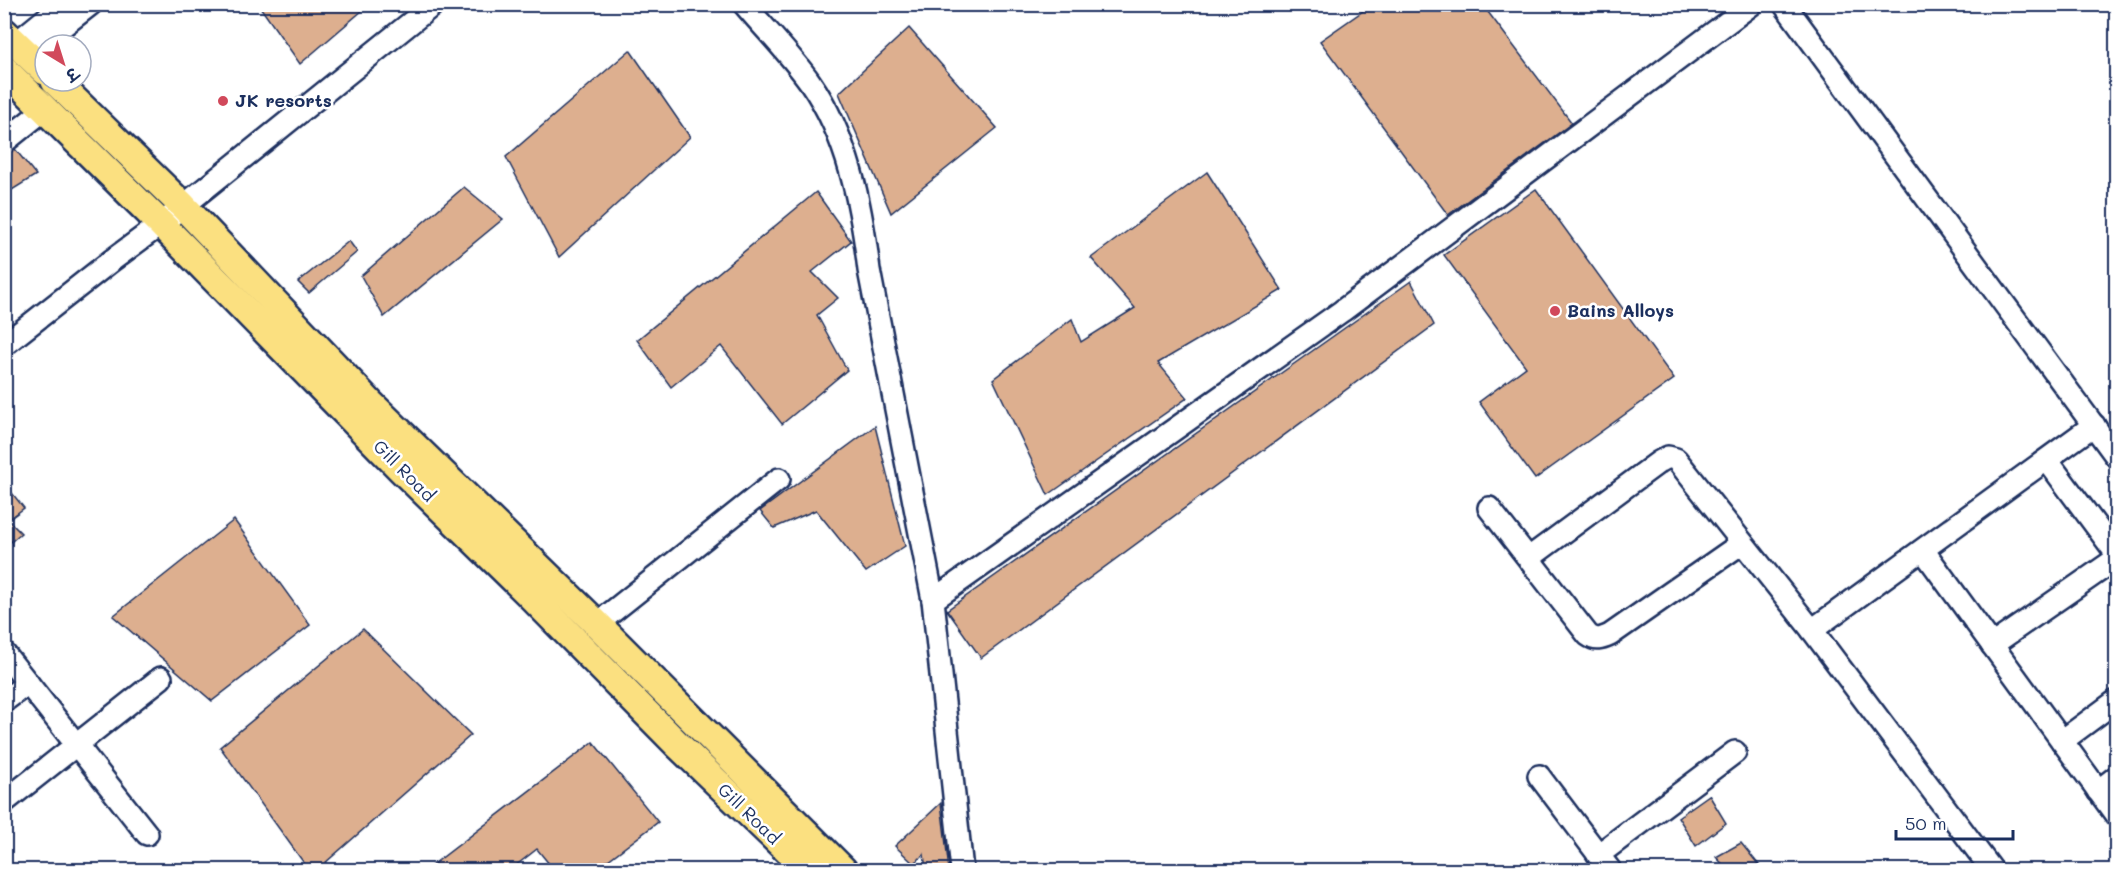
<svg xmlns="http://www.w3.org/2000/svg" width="2121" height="875" font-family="Mali,'Playpen Sans Deva',sans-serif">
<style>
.building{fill:#ddaf8f;stroke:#1b2f5e;stroke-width:1.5}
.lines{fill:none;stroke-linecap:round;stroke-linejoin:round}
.minor-casing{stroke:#1b2f5e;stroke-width:26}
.major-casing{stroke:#1b2f5e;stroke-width:32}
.minor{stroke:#fff;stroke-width:21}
.major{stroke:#fbe080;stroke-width:27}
.poi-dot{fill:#d1495b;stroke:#fff;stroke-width:2}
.labels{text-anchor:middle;stroke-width:5;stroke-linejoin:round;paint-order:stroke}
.poi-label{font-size:18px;font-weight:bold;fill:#1b2f5e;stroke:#fff;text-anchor:start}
.street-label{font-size:18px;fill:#1b2f5e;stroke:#fff}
</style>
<rect width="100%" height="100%" fill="#fff"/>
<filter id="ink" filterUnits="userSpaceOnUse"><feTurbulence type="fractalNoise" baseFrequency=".0167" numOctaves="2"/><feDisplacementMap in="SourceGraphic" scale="12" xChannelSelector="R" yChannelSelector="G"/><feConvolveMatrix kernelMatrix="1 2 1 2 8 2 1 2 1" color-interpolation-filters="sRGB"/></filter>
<g filter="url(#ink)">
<g class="building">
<path d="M258 4H370L300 64Z"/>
<path d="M1373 4H1482L1572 123 1448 215 1320 41Z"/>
<path d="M909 28 997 128 891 213 839 93Z"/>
<path d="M630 50 690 137 559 257 506 157Z"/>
<path d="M15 149 36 175 4 195V155Z"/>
<path d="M1207 172 1282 290 1158 363 1187 398 1048 495 993 379 1072 319 1081 342 1135 308 1091 258Z"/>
<path d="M464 187 503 219 384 317 361 276Z"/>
<path d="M1536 189 1674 379 1535 479 1479 402 1526 367 1444 255Z"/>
<path d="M816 192 851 241 812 272 838 298 817 315 847 370 782 424 721 346 671 387 637 340Z"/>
<path d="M349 241 357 252 309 293 298 282Z"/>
<path d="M1411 281 1434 325 981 658 947 610Z"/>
<path d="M875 426 905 546 866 572 816 510 774 528 760 511Z"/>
<path d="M4 483 24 508 8 520 21 533 4 548Z"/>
<path d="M234 520 310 625 212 701 113 616Z"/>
<path d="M363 629 471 735 317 870H309L220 747Z"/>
<path d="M593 742 658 822 595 870H554L537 849 510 870H426Z"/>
<path d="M1709 795 1726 823 1696 846 1678 817Z"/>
<path d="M941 803 949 870H926L924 854 914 864 895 846Z"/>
<path d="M1741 843 1763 870H1728L1716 857Z"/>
</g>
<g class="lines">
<g class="minor-casing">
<g id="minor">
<path d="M744 4C766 30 790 54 810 82 848 137 861 204 869 270L933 600 1342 311 1752 4"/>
<path d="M1784 4 2116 456"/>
<path d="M16 43 64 4"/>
<path d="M27 54 91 4"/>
<path d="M4 142 45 109"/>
<path d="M4 345 111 261 161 224 434 4"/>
<path d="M2047 460 2116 553"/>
<path d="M1489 508 1588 635C1596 641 1601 639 1610 635L1742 543"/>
<path d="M1923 550 2116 815"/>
<path d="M1529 558 1659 462 1668 457 1676 459 1812 630 1992 870"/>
<path d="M933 600 962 870"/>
<path d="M597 624 779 479"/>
<path d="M1812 630 2094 425"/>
<path d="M1992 645 2116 559"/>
<path d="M4 653 147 834"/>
<path d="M4 701 28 683"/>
<path d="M2062 741 2116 701"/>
<path d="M1539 776 1610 870"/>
<path d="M2098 791 2116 777"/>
<path d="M4 802 161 678"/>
<path d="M1598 855 1735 752"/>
</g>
</g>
<g class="major-casing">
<g id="major">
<path d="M4 32 45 71"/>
<path d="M4 69 161 224 401 469 527 592 677 744 808 870"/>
<path d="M55 81 183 206 372 405 597 624 843 870"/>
</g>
</g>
<use href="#minor" class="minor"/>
<use href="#major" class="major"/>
</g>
</g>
<g class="poi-dot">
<circle cx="223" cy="101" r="6"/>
<circle cx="1555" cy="311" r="6"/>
</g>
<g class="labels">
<g class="poi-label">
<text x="235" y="107">JK resorts</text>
<text x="1567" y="317">Bains Alloys</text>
</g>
<g class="street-label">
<text transform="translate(404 471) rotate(45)" y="6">Gill Road</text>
<text transform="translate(749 814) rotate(44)" y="6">Gill Road</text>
</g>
</g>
<rect width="2121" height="875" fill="none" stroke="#fff" stroke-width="24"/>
<rect x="12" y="12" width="2097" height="851" fill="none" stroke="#1b2f5e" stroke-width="2" filter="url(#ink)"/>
<g transform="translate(63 63) rotate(142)"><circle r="28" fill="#ffffff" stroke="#a4acbf" stroke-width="1.5"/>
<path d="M0-4.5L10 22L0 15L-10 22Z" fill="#d1495b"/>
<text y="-9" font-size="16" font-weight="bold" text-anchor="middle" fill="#1b2f5e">उ</text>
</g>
<path d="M1896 830v9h117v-9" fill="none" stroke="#1b2f5e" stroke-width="3"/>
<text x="1905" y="830" font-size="18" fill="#1b2f5e" stroke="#ffffff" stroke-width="4.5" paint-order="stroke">50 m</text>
</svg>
